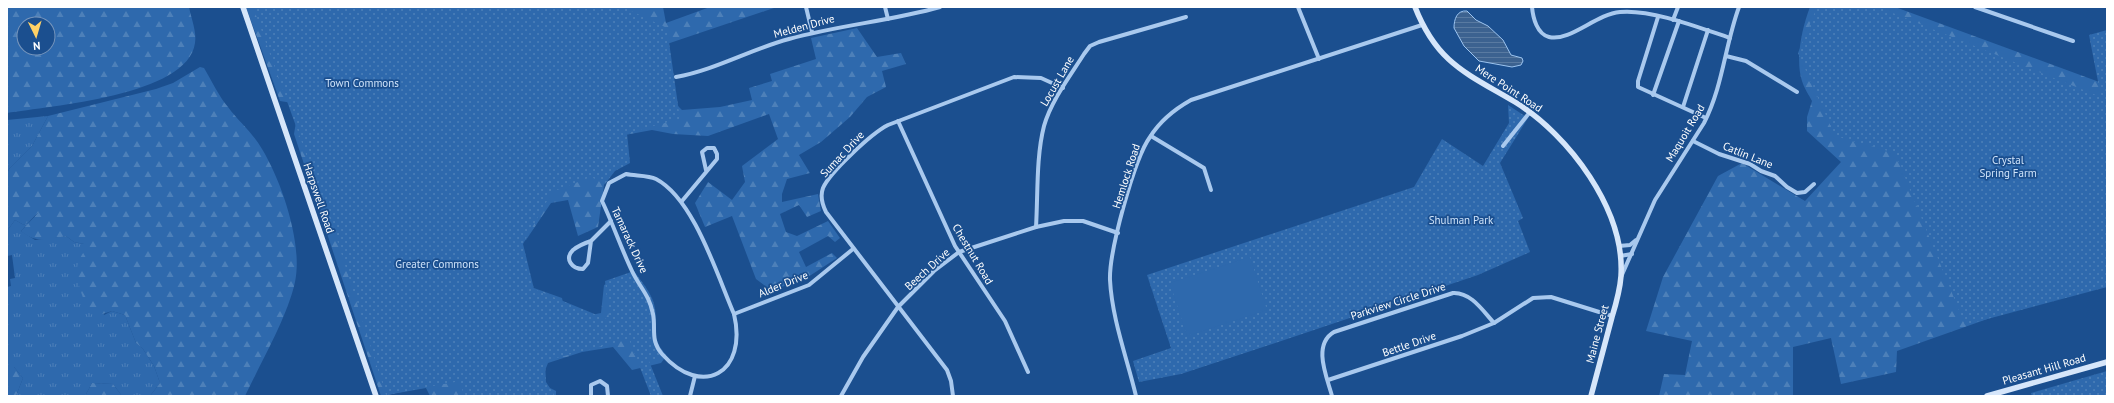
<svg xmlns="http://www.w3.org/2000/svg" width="2114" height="403" font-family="'PT Sans',sans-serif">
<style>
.grass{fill:url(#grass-tufts)}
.forest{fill:url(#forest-firs);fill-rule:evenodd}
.park{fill:url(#park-dots)}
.pitch{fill:#2e69ad}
.water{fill:url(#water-rules);stroke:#9cc4f0}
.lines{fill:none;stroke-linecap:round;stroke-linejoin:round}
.street{stroke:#a9c9ee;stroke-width:4}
.secondary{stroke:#d6e6fa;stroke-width:5.5}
.labels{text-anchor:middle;stroke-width:3.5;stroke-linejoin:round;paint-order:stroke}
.street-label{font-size:11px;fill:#fff;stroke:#1b4f8f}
.park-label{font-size:11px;fill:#cfe3fa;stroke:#1b4f8f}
</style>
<defs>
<pattern id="grass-tufts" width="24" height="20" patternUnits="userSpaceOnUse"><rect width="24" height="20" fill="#2e69ad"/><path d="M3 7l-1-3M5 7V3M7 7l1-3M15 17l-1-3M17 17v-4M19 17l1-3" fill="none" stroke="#4d80b9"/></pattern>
<pattern id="forest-firs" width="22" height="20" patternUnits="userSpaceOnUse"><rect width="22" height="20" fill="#2e69ad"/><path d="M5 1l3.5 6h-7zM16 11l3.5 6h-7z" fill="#4d80b9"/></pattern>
<pattern id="park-dots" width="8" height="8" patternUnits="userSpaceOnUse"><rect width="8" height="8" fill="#2e69ad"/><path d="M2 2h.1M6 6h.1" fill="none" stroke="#4d80b9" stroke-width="1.8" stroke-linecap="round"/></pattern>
<pattern id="water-rules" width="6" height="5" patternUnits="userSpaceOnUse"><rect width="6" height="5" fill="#3c6290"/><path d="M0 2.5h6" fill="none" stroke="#597aa1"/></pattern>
</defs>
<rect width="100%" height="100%" fill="#1b4f8f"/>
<g class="grass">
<path d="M48 116 32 146 9 169 7 174V120Z"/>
<path d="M38 212 21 231 35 240 66 236 74 242 84 244 104 315 112 311 125 315 136 343 143 349 154 366 160 383 150 396H122L113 384 92 383 85 396H16L23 378 14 367H7V287L11 286 10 279 15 278 12 255 7 256V231L15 220 24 225Z"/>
</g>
<g class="forest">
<path d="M7 7H189C191 18 197 32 195 43 188 96 49 106 7 113ZM24 24H48V48H24Z"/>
<path d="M246 7H663L666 23 710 7H777L661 46 675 103 682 110 720 107 752 100 749 88 772 81 770 74 816 59 811 38 857 28 877 57 901 53 906 64 882 71 886 87 867 97 850 117 821 142 799 155 810 173 787 179 782 194V202L818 194 821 211 807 217 799 205 780 214 786 232 797 236 828 221 840 238 835 242 828 236 799 252 806 267 832 253 837 258 811 275 772 291 756 279 732 216 705 227 695 203 708 182 732 200 745 182 742 166 778 139 769 114 708 136 673 134 652 130 625 135 613 170 604 185 598 227 578 236 568 200 551 203 526 240 515 244 531 287 562 298 564 308 586 316 601 313 604 285 630 274 651 333 664 359 661 363 632 370 613 347 582 352 548 363 540 383 556 391V396H430L426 388 381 396 294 134 299 104 280 101Z"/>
<path d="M1810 7H1895L2102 83 2107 88 1993 317 1897 351 1896 372 1841 384 1831 338 1793 347V396H1659L1664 374 1685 375 1692 341 1646 331 1663 277 1718 176 1742 163 1805 201 1841 162 1807 131V117L1812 101C1809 95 1804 88 1802 81 1795 59 1802 28 1810 7Z"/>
<path d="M200 67 204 68C212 81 218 95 228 107 239 122 253 133 262 149 282 182 303 244 295 282 287 318 261 362 245 396H150L160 383 154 366 143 349 136 343 125 315 112 311 96 316 89 313C82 294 69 270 84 252V244L74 242 66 236C48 239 36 244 21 231L39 212 24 225 15 220 7 231V174L9 169 32 146 48 116 156 89 173 83Z"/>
<path d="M7 367H14L23 378 16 396H7Z"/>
<path d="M92 383 113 384 122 396H85Z"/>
</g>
<g class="park">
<path d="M253 7H623L667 28 680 119 627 133 630 163 615 171 605 184 591 177 552 192 523 244 534 289 609 320 605 281 634 271C641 281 651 292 654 304 660 327 647 332 666 355L649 361 663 396H651L629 339 545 361 546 382 555 396H464L460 381 386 395 337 240Z"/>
<path d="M1817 7H1878L2101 97 2089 35 2107 30V287L1965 325 1895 153 1835 136 1798 53Z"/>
<path d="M1508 105 1528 118 1500 163 1523 218 1518 221 1530 252 1478 275 1266 346 1181 374 1139 382 1133 361 1171 348 1147 275 1414 187 1442 139 1483 166 1509 123Z"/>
<path d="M2107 371V396H2032L2031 393Z"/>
</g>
<path class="pitch" d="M1250 257 1267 310 1187 336 1170 283Z"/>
<path class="water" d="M1467 11 1476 20 1488 26 1503 40 1511 55 1522 58 1523 61 1521 65 1512 67 1479 61 1464 46 1454 28C1454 19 1457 10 1467 11Z"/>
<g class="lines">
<g class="street">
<path d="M806 7 812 32"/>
<path d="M885 7 888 19"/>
<path d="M1298 7 1319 59"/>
<path d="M1532 7C1533 18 1537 34 1549 37 1570 42 1596 14 1620 12 1652 9 1700 28 1730 38"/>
<path d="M1975 7 2073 41"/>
<path d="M1658 17 1638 81V87L1706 118"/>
<path d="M1673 20 1678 7"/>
<path d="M1726 56 1746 61 1797 92"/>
<path d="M676 77C715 70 751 49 789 39 839 25 891 21 940 7"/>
<path d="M1653 95 1679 21"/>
<path d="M1683 107 1708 30"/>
<path d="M898 121 955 246 1005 321 1028 372"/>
<path d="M1151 136 1204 168 1211 190"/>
<path d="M1693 141 1719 154 1750 164 1761 171 1775 176 1787 187 1797 193 1805 192 1814 184"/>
<path d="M1503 146 1530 112"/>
<path d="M626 174C635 176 648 175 656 179 694 199 717 275 734 314 748 373 702 399 662 354 650 340 656 329 653 314 649 294 640 288 632 271 621 248 613 224 602 201L609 183Z"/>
<path d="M682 201 717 159V154L714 148H707L702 152 706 170"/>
<path d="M1036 227C1038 195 1036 157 1044 126 1051 101 1070 76 1084 54L1090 46 1099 42 1186 17"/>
<path d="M591 241C585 243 578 246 573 250 564 259 572 269 583 269L588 263 591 241 611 221"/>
<path d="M1619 246 1630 245 1636 240"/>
<path d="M1620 256 1632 254"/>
<path d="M1621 277 1655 200 1704 123C1723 86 1725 45 1739 7"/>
<path d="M734 314 809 285 853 249"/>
<path d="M1328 380 1462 336 1494 323 1533 298 1551 297 1612 316"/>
<path d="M591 396V385L600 381 607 386 608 396"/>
<path d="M690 396 695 376"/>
<path d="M841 396 863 357 898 307 934 271 959 252 1036 227 1064 221H1083L1118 233"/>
<path d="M953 396 951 381 947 370 826 212C822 204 820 196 823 188 830 172 872 133 888 125L1014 77 1041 78 1063 88"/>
<path d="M1136 396C1127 358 1112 319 1110 280 1109 252 1134 159 1150 137 1160 121 1175 109 1191 100L1422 25"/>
<path d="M1332 396C1327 377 1312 345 1334 332L1453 293C1471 292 1483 311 1494 323"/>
</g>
<g class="secondary">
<path d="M243 7 376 396"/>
<path d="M1415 7C1437 63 1466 73 1515 102 1569 135 1625 210 1621 276 1620 290 1616 304 1612 317 1605 343 1598 370 1591 396"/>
<path d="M1987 396 2107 362"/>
</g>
</g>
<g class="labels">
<g class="street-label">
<text transform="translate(804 26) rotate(-15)" y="4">Melden Drive</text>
<text transform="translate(1057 81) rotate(-60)" y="4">Locust Lane</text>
<text transform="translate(1509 88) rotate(33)" y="4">Mere Point Road</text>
<text transform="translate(1685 133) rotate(-59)" y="4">Maquoit Road</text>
<text transform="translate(842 154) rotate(-47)" y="4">Sumac Drive</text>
<text transform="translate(1748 155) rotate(22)" y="4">Catlin Lane</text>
<text transform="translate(1126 176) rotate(-72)" y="4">Hemlock Road</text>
<text transform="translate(319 198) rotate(71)" y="4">Harpswell Road</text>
<text transform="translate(630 240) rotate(65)" y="4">Tamarack Drive</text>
<text transform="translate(973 254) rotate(59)" y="4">Chestnut Road</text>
<text transform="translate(927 269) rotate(-42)" y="4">Beech Drive</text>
<text transform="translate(783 284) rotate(-22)" y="4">Alder Drive</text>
<text transform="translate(1398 301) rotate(-18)" y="4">Parkview Circle Drive</text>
<text transform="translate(1597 334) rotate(-75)" y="4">Maine Street</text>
<text transform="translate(1409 344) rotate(-19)" y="4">Bettle Drive</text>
<text transform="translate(2044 369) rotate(-16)" y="4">Pleasant Hill Road</text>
</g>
<g class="park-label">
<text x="362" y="87">Town Commons</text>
<text x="2008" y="164">Crystal<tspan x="2008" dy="13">Spring Farm</tspan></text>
<text x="1461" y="224">Shulman Park</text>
<text x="437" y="268">Greater Commons</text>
</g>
</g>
<rect width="2114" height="403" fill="none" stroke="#ffffff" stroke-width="16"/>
<g transform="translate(36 36) rotate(175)"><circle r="19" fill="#1b4f8f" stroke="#7695bc"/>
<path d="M0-3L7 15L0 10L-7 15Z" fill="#ffd166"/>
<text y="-6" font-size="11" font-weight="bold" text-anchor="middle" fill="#ffffff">N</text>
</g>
</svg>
